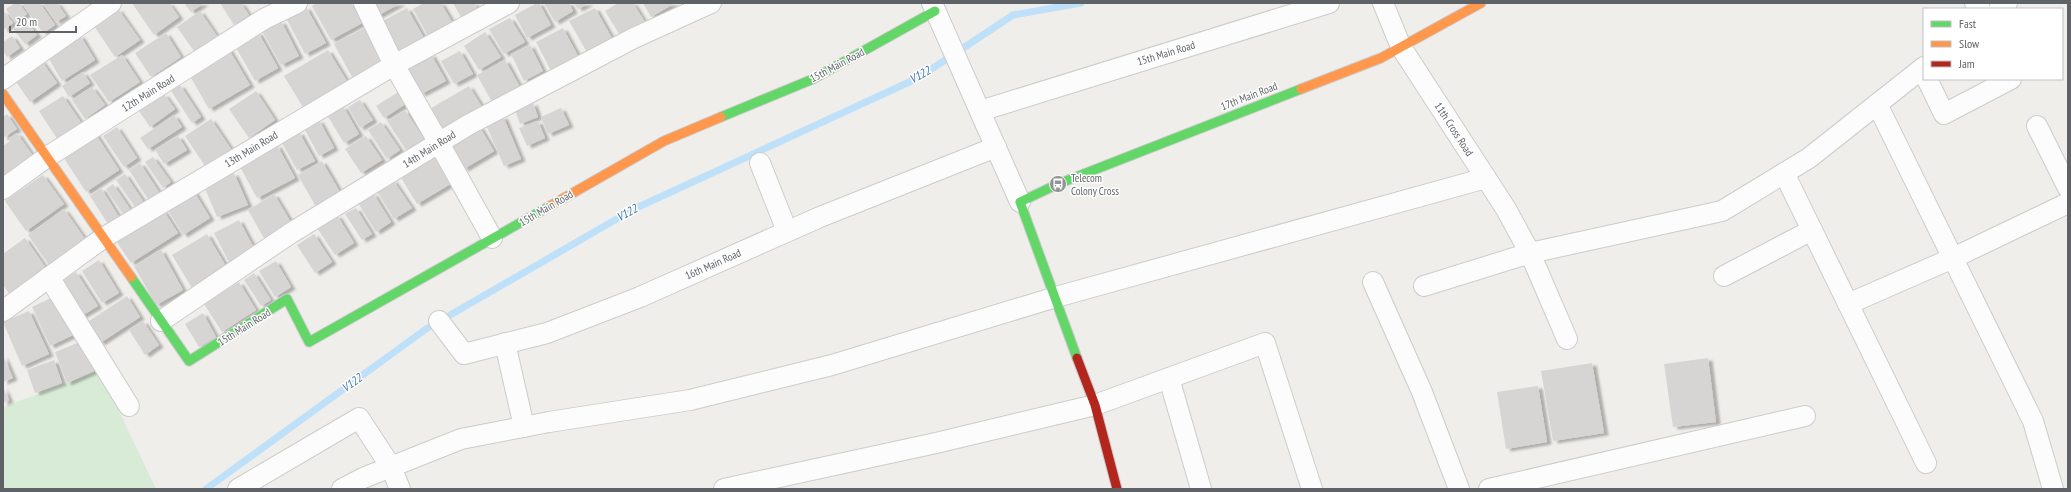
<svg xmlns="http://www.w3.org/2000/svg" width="2071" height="492" font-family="'PT Sans Narrow',sans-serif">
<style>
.green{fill:#d8ebd6}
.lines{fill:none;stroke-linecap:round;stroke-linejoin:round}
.stream{stroke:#bfe0f9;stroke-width:7}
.building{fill:#d6d5d3;filter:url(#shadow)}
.street-casing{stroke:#cbcccc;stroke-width:22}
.fast-casing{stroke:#cacacb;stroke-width:11}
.slow-casing{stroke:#cacacb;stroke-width:11}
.jam-casing{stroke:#cacacb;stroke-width:11}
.street{stroke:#fdfcfc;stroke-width:20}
.fast{stroke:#63d668;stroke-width:9}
.slow{stroke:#ff974d;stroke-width:9}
.jam{stroke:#b3261e;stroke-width:9}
.labels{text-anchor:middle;stroke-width:3;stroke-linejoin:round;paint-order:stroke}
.street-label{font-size:11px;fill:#5f6368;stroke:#fff}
.poi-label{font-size:11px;fill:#5f6368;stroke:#fff;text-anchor:start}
.water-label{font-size:12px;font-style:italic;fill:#4174aa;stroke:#fff}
</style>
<defs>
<filter id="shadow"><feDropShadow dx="4.5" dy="2.5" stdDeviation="1" flood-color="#0004"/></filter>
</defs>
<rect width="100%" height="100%" fill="#efeeea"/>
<path class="green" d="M100 371 156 489H3V407Z"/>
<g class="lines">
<path class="stream" d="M206 489 426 329 634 209 918 78 1013 15 1081 3"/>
</g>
<g class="building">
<path d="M15 3H19L27 14 15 22 6 9Z"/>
<path d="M22 3H40L55 25 43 33Z"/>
<path d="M43 3H57L66 16 56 22Z"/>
<path d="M132 3H169L179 17 154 35Z"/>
<path d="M184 3H204L191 12Z"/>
<path d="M220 3H241L249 15 234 25Z"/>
<path d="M317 3H351L362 23 331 40 312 6Z"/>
<path d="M370 3H401L377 16Z"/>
<path d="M424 3H441L452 22 428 36 413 9Z"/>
<path d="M453 3H474L477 8 461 17Z"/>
<path d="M537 3H539L551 25 527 38 515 15Z"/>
<path d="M544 3H569L573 11 555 22Z"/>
<path d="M574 3H589L578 9Z"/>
<path d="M618 3H633L645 22 621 37 605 11Z"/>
<path d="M643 3H675L651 17Z"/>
<path d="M306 7 326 43 305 54 286 18Z"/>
<path d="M407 8 424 38 397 53 379 23Z"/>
<path d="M595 8 613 40 588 54 569 21Z"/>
<path d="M118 9 140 40 115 57 94 26Z"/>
<path d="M3 10 13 23 3 30Z"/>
<path d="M200 11 217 36 194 51 177 27Z"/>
<path d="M510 18 525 42 504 54 489 29Z"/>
<path d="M25 19 37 35 25 44 13 29Z"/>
<path d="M281 21 299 56 281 65 262 31Z"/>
<path d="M364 28 383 63 353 79 334 44Z"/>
<path d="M563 28 578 56 551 71 536 42Z"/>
<path d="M258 32 278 68 255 81 235 46Z"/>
<path d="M485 32 501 57 479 70 464 46Z"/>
<path d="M166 33 181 57 151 77 135 53Z"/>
<path d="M80 35 95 60 62 81 47 56Z"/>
<path d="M12 36 20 48 7 57 3 51V42Z"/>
<path d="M530 45 543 71 524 81 511 54Z"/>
<path d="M228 48 250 85 209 109 187 71Z"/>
<path d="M328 50 348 83 304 109 284 76Z"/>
<path d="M460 51 473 74 454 84 441 61Z"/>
<path d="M431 54 446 81 421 94 407 67Z"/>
<path d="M122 55 140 82 109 102 90 75Z"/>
<path d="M41 60 57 83 30 102 14 79Z"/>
<path d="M505 60 520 87 492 102 477 75Z"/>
<path d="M83 72 90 83 69 97 62 86Z"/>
<path d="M180 85 201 117 192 123 171 91Z"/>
<path d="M469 86 482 107 441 132 428 110Z"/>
<path d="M92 87 105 105 85 119 72 100Z"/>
<path d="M256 91 275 120 249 138 229 109Z"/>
<path d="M400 91 407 103 384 118 376 106Z"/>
<path d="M164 94 175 109 150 127 139 111Z"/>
<path d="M63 96 82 124 58 140 39 111Z"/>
<path d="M360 100 373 120 360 128 348 107Z"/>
<path d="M533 103 538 117 520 124 515 110Z"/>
<path d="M343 106 359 134 344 143 327 115Z"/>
<path d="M561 108 569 125 548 134 541 117Z"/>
<path d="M405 110 424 139 406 150 387 121Z"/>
<path d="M7 114 17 129 3 138V117Z"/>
<path d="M174 115 182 127 148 149 140 138Z"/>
<path d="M503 116 521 159 504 166 485 123Z"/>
<path d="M211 119 231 149 205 166 185 136Z"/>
<path d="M319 120 334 148 319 156 304 128Z"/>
<path d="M538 121 545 138 527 146 519 128Z"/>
<path d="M381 122 400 150 387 159 368 130Z"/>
<path d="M479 126 494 151 464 169 449 143Z"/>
<path d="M117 127 137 158 124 167 103 136Z"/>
<path d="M93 130 119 170 86 192 60 152Z"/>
<path d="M299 132 315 161 297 170 281 141Z"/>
<path d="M17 133 33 156 3 176V146L10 141 9 138Z"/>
<path d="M178 136 187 150 164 164 155 150Z"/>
<path d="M366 136 382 160 361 173 345 149Z"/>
<path d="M277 145 295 178 257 198 239 165Z"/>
<path d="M435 155 452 183 417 204 400 176Z"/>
<path d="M153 157 171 182 163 188 145 162Z"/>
<path d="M322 161 341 194 316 207 298 175Z"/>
<path d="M140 163 159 192 148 199 129 170Z"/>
<path d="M234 173 248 205 217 217 204 186Z"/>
<path d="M125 174 143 201 135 207 116 180Z"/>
<path d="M43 175 64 204 26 231 5 201Z"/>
<path d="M393 180 412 208 394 219 376 190Z"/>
<path d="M113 184 130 209 123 214 106 189Z"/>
<path d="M101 188 119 217 108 224 90 196Z"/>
<path d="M193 190 210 218 183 235 166 207Z"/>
<path d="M373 193 391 222 376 232 358 203Z"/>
<path d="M274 194 292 224 265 240 248 210Z"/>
<path d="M356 208 372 234 362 240 345 214Z"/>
<path d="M64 209 85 239 49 265 28 235Z"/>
<path d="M163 210 178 233 131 263 116 241Z"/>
<path d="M337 215 354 243 335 255 317 228Z"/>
<path d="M239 220 257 254 231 266 214 233Z"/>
<path d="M207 234 227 268 192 288 172 255Z"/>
<path d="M314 234 332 262 315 273 297 245Z"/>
<path d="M25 238 48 271 11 296 3 285V254Z"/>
<path d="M161 250 183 290 156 305 134 266Z"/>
<path d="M99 260 119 293 102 303 82 271Z"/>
<path d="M276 261 291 287 275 297 259 271Z"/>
<path d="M76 272 98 306 81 316 59 283Z"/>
<path d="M254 273 271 300 261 306 244 280Z"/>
<path d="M239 282 256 310 222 332 204 304Z"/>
<path d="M57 295 75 334 50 346 32 307Z"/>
<path d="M127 296 140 317 100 343 86 323Z"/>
<path d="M29 311 49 354 22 366 3 322Z"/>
<path d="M203 313 216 337 199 347 185 324Z"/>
<path d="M143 321 159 345 145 355 129 330Z"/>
<path d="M82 341 94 371 67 383 55 352Z"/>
<path d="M3 355 13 378 3 382Z"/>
<path d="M1708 358 1716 422 1673 427 1664 364Z"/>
<path d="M54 360 62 383 35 393 27 370Z"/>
<path d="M1592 363 1604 433 1553 441 1541 371Z"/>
<path d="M1538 386 1547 442 1506 449 1497 392Z"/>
<path d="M3 387 9 400 3 403Z"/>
</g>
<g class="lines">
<g class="street-casing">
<g id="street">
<path d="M364 3 394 65 439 143 492 238"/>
<path d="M932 3 1020 202"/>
<path d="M1383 3 1401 47 1506 209 1530 253 1567 339"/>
<path d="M1975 3 1980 9"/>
<path d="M1999 9 2007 3"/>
<path d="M3 79 111 3"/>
<path d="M1927 79 1944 114 2011 79"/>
<path d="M1877 104 2033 421 2053 489"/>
<path d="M980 111 1329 3"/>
<path d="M2037 126 2068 188"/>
<path d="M760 163 787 231"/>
<path d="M1784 173 1926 463"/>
<path d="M3 189 47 157 264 19 297 3"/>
<path d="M1724 276 1812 230"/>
<path d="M49 277 129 406"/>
<path d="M1373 282 1422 392 1459 489"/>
<path d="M1424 286 1530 253 1722 211 1809 158 1924 67"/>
<path d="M1848 304 1953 258 2068 203"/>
<path d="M3 311 103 238 394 65 509 3"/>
<path d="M161 321 291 233 468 125 634 38 711 3"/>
<path d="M439 321 464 354 547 333 640 297 820 217 996 147"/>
<path d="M505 343 524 427"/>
<path d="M1169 378 1201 489"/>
<path d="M238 489 359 418 391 467 400 489"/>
<path d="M342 489 363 478 461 439 549 422 690 400 832 365 1056 297 1486 178"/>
<path d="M724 489 936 443 1095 405 1265 343 1312 489"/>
<path d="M1489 489 1805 416"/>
</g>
</g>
<g class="fast-casing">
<g id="fast">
<path d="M721 117 813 79 935 11"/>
<path d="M131 277 189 361 287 299 309 342 550 206"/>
<path d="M1077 358 1020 202 1058 184 1301 89"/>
</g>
</g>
<g class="slow-casing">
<g id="slow">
<path d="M1301 89 1381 58 1481 3"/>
<path d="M3 94 131 277"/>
<path d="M550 206 664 141 721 117"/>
</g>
</g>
<g class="jam-casing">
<path id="jam" d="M1077 358 1095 405 1117 489"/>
</g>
<use href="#street" class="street"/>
<use href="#fast" class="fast"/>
<use href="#slow" class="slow"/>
<use href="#jam" class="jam"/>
</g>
<defs>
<g id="bus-disc" transform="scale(0.9)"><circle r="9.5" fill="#919496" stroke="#fff"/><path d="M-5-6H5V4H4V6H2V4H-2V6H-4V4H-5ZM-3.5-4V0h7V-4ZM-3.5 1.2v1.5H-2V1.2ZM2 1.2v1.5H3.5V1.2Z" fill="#fff"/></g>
</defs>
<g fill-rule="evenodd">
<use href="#bus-disc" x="1058" y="184"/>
</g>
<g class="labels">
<g class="street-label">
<text transform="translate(1166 53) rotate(-17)" y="4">15th Main Road</text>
<text transform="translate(837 65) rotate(-28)" y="4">15th Main Road</text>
<text transform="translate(148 93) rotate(-32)" y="4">12th Main Road</text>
<text transform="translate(1249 96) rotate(-21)" y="4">17th Main Road</text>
<text transform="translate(1454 129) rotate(57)" y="4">11th Cross Road</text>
<text transform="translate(251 149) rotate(-31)" y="4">13th Main Road</text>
<text transform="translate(429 149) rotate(-32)" y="4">14th Main Road</text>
<text transform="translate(546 208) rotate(-30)" y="4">15th Main Road</text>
<text transform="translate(713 264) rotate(-24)" y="4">16th Main Road</text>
<text transform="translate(244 327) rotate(-32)" y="4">15th Main Road</text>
</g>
<g class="poi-label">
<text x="1071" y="182">Telecom<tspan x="1071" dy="13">Colony Cross</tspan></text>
</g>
<g class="water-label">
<text transform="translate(920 75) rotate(-30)" y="4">V122</text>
<text transform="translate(627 213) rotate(-29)" y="4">V122</text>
<text transform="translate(352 383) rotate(-36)" y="4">V122</text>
</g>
</g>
<rect width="2071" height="492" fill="none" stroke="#5f6368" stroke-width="8"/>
<rect x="1923" y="8" width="140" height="72" fill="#ffffff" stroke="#bfc1c3"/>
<rect x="1931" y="21" width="20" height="6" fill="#63d668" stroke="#bfc1c3"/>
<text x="1959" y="28" font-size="12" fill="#5f6368">Fast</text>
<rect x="1931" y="41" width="20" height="6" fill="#ff974d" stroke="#bfc1c3"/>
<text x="1959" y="48" font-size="12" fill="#5f6368">Slow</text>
<rect x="1931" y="61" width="20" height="6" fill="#b3261e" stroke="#bfc1c3"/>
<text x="1959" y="68" font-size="12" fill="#5f6368">Jam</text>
<path d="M10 26v6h66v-6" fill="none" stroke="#5f6368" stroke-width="2"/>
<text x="16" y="26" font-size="12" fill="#5f6368" stroke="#ffffff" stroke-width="3" paint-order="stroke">20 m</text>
</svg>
